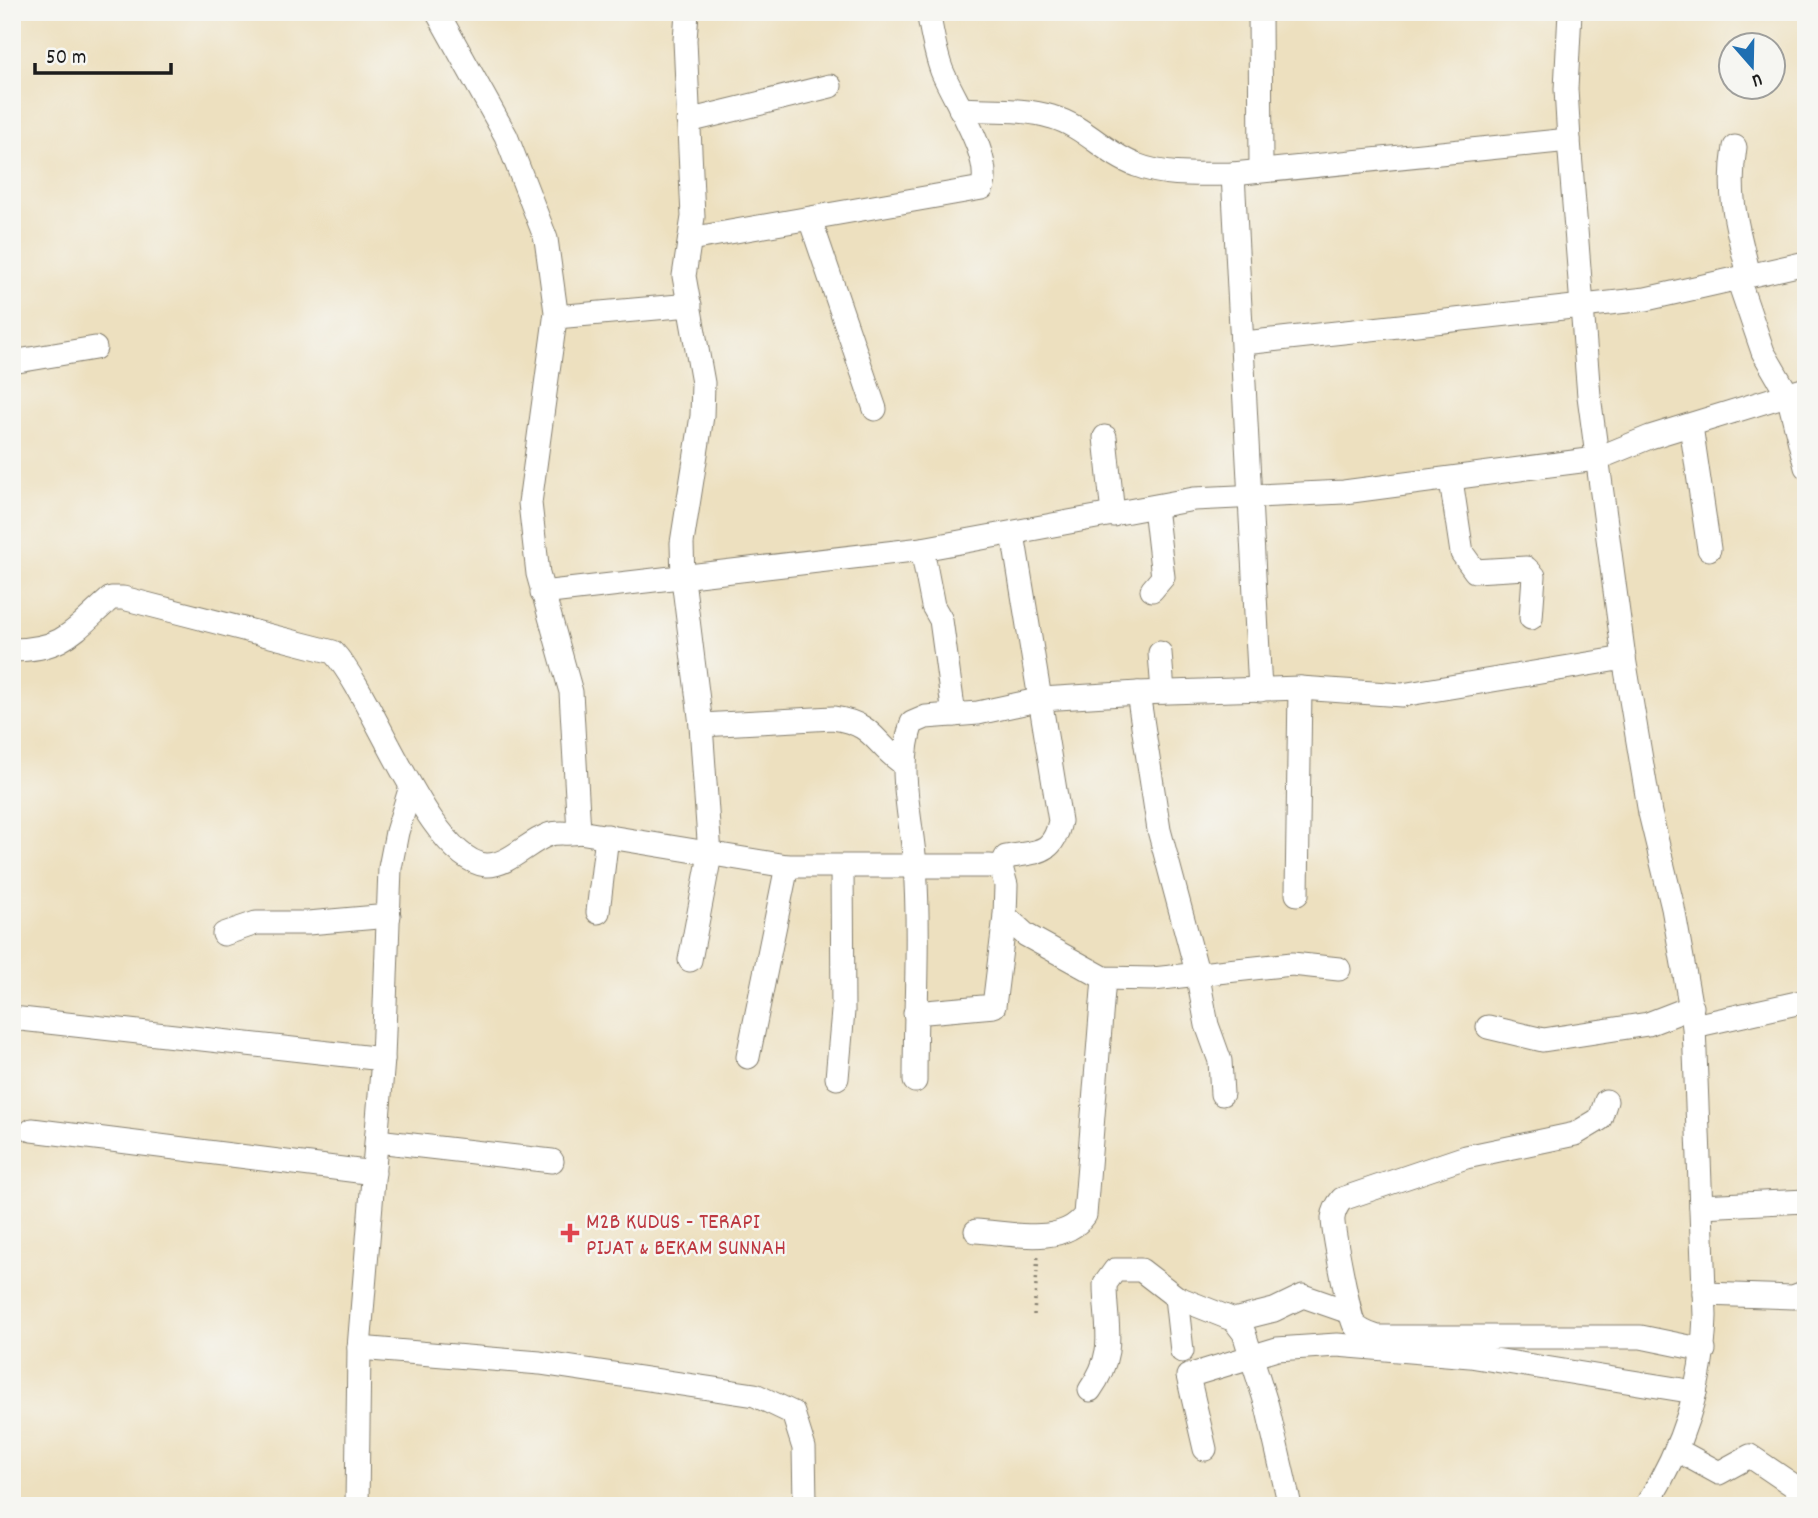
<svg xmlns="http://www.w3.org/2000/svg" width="1818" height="1518" font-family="Dekko,sans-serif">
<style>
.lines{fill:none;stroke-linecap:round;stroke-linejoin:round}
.minor-casing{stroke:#847e6e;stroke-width:25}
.path{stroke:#847e6e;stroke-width:3.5;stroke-dasharray:2 5;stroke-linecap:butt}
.minor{stroke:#fff;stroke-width:23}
.health-dot{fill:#e0444e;stroke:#f6f6f2;stroke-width:2.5}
.labels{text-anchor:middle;stroke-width:5;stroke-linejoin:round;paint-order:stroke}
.health-label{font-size:23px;fill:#be3a42;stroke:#f6f6f2;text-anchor:start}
</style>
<rect width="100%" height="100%" fill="#f6f6f2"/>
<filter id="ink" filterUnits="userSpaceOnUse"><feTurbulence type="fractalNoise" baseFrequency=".0143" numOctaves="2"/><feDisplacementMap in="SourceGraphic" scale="14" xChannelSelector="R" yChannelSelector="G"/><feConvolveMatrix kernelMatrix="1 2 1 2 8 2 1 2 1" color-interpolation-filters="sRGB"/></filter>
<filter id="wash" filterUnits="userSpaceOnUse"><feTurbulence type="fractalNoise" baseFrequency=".00686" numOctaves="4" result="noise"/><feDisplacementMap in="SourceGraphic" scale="28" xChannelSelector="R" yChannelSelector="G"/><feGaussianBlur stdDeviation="1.57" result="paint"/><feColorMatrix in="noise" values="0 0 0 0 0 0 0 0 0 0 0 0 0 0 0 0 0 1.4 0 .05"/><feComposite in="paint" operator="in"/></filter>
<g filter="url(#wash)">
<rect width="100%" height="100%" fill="#ede0bf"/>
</g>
<g filter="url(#ink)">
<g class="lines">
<g class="minor-casing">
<g id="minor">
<path d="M437 12 506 136 546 239 556 312 530 503 538 574 571 692 579 832"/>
<path d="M687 12 685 40 693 217 684 276 703 383 702 416 682 543 683 579 701 725 710 855 690 960"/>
<path d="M1260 12 1261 168"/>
<path d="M1570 12 1566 89 1569 140 1589 396 1624 658 1650 813 1673 908 1694 1026 1705 1316C1703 1387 1683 1446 1646 1506"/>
<path d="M960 109C989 111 1024 108 1052 117 1084 126 1106 154 1136 165 1166 177 1202 174 1233 174L1569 140"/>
<path d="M688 121 830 86"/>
<path d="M1735 147C1727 198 1737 226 1749 275"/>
<path d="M1233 174 1260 690"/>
<path d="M810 219 875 409"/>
<path d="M690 239 982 188C994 159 954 100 942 71 935 53 932 32 928 12"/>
<path d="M1738 279 1763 352 1788 395 1806 467"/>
<path d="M556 317 690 305"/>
<path d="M1244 343 1646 299 1806 263"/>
<path d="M12 362 95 348"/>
<path d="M1691 426 1709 549"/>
<path d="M1105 437 1113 515"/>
<path d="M1451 480 1462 553 1475 571 1526 568 1534 576 1531 618"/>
<path d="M922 549 933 606 941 620 954 715"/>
<path d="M1152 590 1163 577 1155 507"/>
<path d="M542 593 922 549 1194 499 1344 492 1596 459 1650 437 1806 389"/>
<path d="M12 650C65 650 75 629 111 598H123L333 652C373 694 429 860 486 865 508 866 528 842 548 835 558 831 569 835 579 832L787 866H989L1001 867 1006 885 1005 916 1026 935 1104 978 1153 979 1292 964 1339 969"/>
<path d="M1160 653 1163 692"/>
<path d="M1138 693 1159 830 1197 972 1207 1025 1220 1061 1222 1094"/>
<path d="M701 725 833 718C876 724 873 744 904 764"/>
<path d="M1001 867 1006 857C1036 851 1053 856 1060 821L1013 534"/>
<path d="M1297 894 1300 688"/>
<path d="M598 912 607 836"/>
<path d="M224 934 256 923H308L389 916"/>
<path d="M915 1013 994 1006 1005 916"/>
<path d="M12 1018 383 1059"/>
<path d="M1694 1026 1806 1001"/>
<path d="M1488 1027 1543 1040 1648 1024 1692 1007"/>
<path d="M748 1057 787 866"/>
<path d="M837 1078 843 1011 842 867"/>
<path d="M915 1081C915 1010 920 937 915 866 912 819 896 768 912 723L926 717 978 713 1042 699 1138 693 1300 688 1402 695 1624 658"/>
<path d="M1606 1101 1600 1119 1575 1134 1466 1157 1342 1199C1337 1205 1334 1210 1333 1218 1332 1227 1350 1318 1354 1324 1360 1332 1369 1334 1378 1337H1641L1704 1350"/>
<path d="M32 1130 374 1173"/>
<path d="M377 1141 552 1161"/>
<path d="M1701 1206 1806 1201"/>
<path d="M976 1231C1010 1233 1062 1247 1085 1215L1104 978"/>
<path d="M1704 1294 1793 1297 1806 1292"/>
<path d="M1176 1297 1182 1351"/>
<path d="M1234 1320 1274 1310 1303 1296 1349 1312"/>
<path d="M359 1348 540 1363 755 1395 793 1413 804 1448 805 1502"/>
<path d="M1090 1390C1118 1350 1105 1328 1105 1284L1115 1270H1141L1176 1297 1234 1320 1244 1333 1267 1406 1290 1506"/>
<path d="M1205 1449 1188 1376 1277 1349 1337 1345 1470 1356 1695 1392"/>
<path d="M1677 1450 1719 1473 1750 1456 1806 1494"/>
<path d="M357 1506 359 1348 383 1059 390 868 397 832 410 790"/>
</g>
</g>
<path class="path" d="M1034 1315 1038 1254"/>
<use href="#minor" class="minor"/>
</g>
</g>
<path class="health-dot" d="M566.5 1222.5h7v7h7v7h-7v7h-7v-7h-7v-7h7z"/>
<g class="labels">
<g class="health-label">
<text x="586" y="1228">M2B KUDUS - TERAPI<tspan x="586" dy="26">PIJAT &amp; BEKAM SUNNAH</tspan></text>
</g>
</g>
<rect width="1818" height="1518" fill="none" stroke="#f6f6f2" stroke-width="42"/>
<g transform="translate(1752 66) rotate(160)"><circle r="33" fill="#f6f6f2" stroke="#9f9f9c" stroke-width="2"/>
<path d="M0-5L12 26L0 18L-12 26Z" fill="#1f6fb2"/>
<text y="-10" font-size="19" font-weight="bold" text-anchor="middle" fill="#1c1c1c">U</text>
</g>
<path d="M35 63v10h136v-10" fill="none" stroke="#1c1c1c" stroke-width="3.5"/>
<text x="46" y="63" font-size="21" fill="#1c1c1c" stroke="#f6f6f2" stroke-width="5" paint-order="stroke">50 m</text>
</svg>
